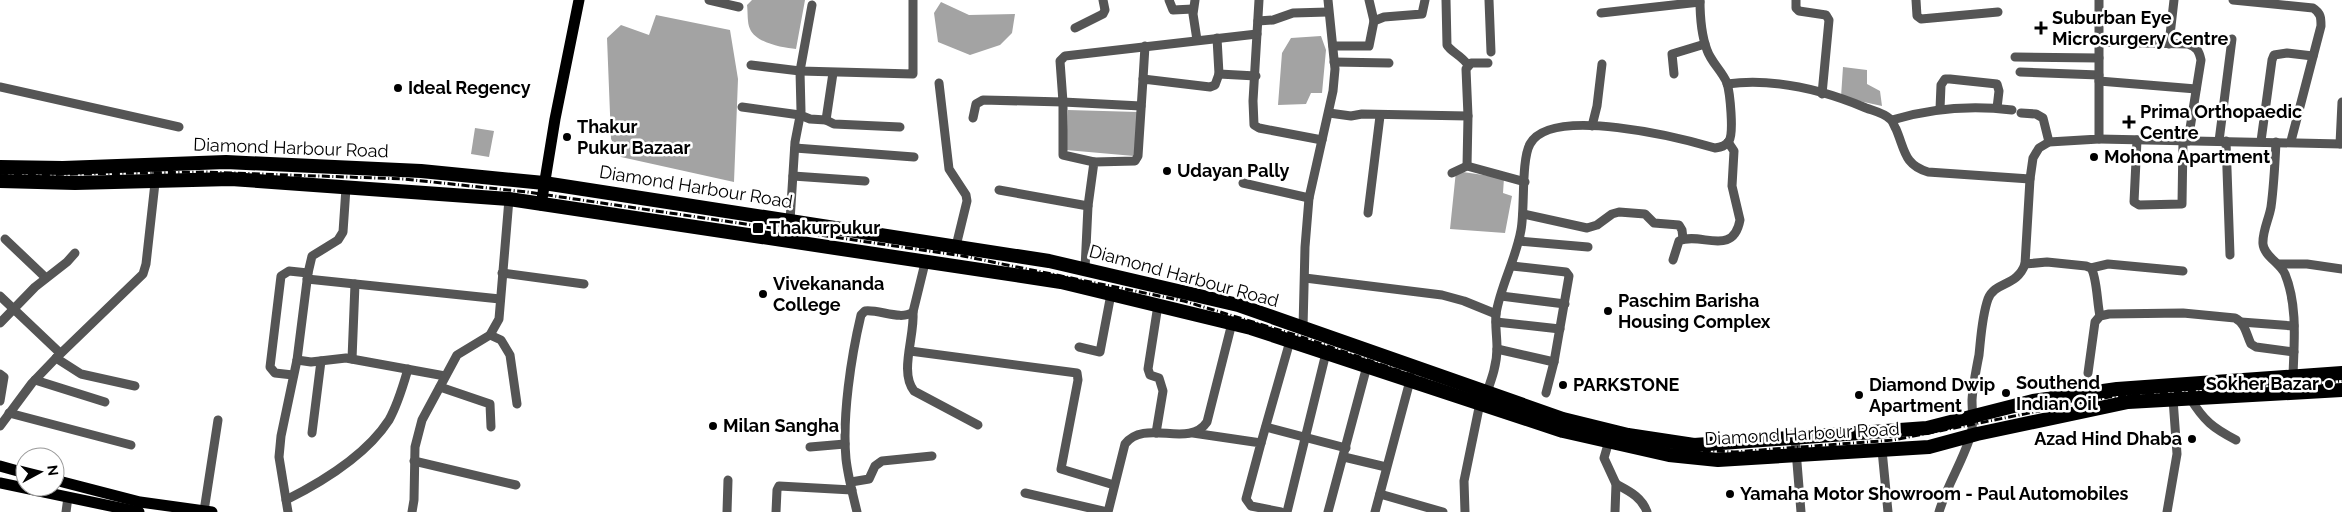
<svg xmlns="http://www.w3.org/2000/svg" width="2342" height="512" font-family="Raleway,sans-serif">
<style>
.water{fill:#a3a3a3}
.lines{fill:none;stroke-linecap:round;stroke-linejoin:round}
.minor{stroke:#555;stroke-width:9}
.major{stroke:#000;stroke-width:11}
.highway{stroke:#000;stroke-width:14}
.rail{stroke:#000;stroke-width:3;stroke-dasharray:8 2.5 1 2.5;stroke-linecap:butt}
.poi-dot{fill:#000;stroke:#fff;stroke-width:2}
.labels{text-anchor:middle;stroke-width:5;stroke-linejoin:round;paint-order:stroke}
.poi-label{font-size:18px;font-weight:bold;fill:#000;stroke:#fff;text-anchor:start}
.street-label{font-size:18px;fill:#000;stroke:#fff}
</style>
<rect width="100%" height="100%" fill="#fff"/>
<g class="water">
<path d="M752 0H805L796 49C783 48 756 43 750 29 747 23 748 12 747 5Z"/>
<path d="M941 2 969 15 1015 14 1012 33 1000 45 970 55 938 42 934 13Z"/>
<path d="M656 15 730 30 738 79 734 182 621 157 611 139 607 38 621 25 649 35Z"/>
<path d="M1321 36 1326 50 1322 93H1311L1306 104 1278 105 1282 53 1291 38Z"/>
<path d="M1843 67 1867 70V84L1880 91 1882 106 1841 97Z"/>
<path d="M1068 110 1138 112 1134 156 1066 150Z"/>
<path d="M475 128 494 131 489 157 471 154Z"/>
<path d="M1456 171 1504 178 1503 193 1512 196 1505 233 1450 229Z"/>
</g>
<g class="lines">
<g class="minor">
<path d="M709 0 739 7"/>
<path d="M1169 0 1173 10 1193 9"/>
<path d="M1195 0 1193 14 1197 40"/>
<path d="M1259 0 1253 101 1254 125 1259 128 1322 140"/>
<path d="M1369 0 1374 21"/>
<path d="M1446 0 1447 45C1451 52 1461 55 1468 65"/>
<path d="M1489 0 1491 52"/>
<path d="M1796 0V8L1799 11 1826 15 1829 20 1822 94"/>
<path d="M1916 0 1917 16 1921 19 1998 12"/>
<path d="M2233 0 2313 8C2321 13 2321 18 2321 26L2291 141"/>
<path d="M1601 13 1700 2"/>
<path d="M1258 21 1273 20 1293 13 1328 12"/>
<path d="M1075 28 1103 14 1105 10 1103 0"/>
<path d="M1217 38 1219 74"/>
<path d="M2099 42 2188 44C2197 47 2199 51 2201 60L2188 141"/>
<path d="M2169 44 2174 0"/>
<path d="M1333 46H1369L1374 21 1384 17 1422 14 1425 0"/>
<path d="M2015 57 2099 58"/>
<path d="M1334 62 1389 63"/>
<path d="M751 65 800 71 913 74V0"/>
<path d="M2020 72 2099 75"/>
<path d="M1674 74 1672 54 1705 44"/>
<path d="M1143 79 1145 46"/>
<path d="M2099 81 2196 89"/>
<path d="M939 83 949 169 966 195 967 201 956 246"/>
<path d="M1727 84C1773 78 1823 90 1866 108 1874 111 1884 113 1890 119 1893 121 1894 126 1896 129 1905 150 1904 165 1928 172L2030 179"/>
<path d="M0 87 179 127"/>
<path d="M742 107 800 115 810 119 826 120 834 124 900 127"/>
<path d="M1940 109 1941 85 1945 79H1950L1997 84 1999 91 1997 108"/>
<path d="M1329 113 1351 116 1362 114 1468 116"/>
<path d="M2021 113 2036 114 2043 118 2049 142"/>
<path d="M973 118 976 104 983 100 1063 102 1060 61 1065 56 1257 34"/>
<path d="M826 120 833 73"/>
<path d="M1892 120C1932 108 1970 105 2012 110"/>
<path d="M1592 126 1597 106 1602 64"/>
<path d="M2099 139 2342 144"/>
<path d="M2137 140 2134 202 2139 205 2182 204 2183 141"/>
<path d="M2219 141 2232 39"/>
<path d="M2226 141 2230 255"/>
<path d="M2261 141 2272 60 2274 55 2287 53 2313 56"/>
<path d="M2276 142C2275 163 2274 185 2271 207 2269 219 2262 232 2263 244 2264 256 2280 263 2285 274 2298 306 2294 343 2293 376"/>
<path d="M2340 144 2342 102"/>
<path d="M795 148 914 157"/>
<path d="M1094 162 1063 155V102L1141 106"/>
<path d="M1467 166 1468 116 1466 69 1471 63H1488"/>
<path d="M1452 173 1467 166 1525 182"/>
<path d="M793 176 865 181"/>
<path d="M1243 183 1309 198"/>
<path d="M999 190 1088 206"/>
<path d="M1368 213 1380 116"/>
<path d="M1523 214 1587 228 1597 225 1612 214 1619 212 1645 214 1654 223 1679 225 1682 230 1683 239"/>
<path d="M790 221 795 142 801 111 800 71 812 5"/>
<path d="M5 239 46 278"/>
<path d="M1519 241 1588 247"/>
<path d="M1673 260 1679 241C1700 231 1733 258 1740 220L1732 186 1734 151 1728 142"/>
<path d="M2025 264 2047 262 2086 266 2091 268C2097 277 2097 303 2100 316"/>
<path d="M2278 264H2307L2342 269"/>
<path d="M1512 266 1566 272 1569 276 1554 362 1546 393"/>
<path d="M2091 268 2108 264 2183 271"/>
<path d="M1085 269 1088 206 1094 162 1135 161 1138 156 1143 79 1210 87 1215 85 1219 74 1256 76"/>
<path d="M502 273 584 284"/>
<path d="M1305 278 1442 295 1464 301 1496 314"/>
<path d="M307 279 500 299"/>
<path d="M0 296 60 353"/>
<path d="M1501 296 1565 304"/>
<path d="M913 312C915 336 899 372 914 391L978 425"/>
<path d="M1496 322 1560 329"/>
<path d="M2241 322 2294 326"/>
<path d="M0 323 35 287 67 262 75 253"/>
<path d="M1303 328 1305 247 1309 198 1333 91 1335 69 1328 0"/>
<path d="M490 335 501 340 510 355 517 404"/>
<path d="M1079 347 1100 352 1111 294"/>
<path d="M1497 349 1554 362"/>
<path d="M910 351 1077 373 1078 380 1061 469 1114 485"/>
<path d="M56 358 81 374 135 386"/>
<path d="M352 359 355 284"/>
<path d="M297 360 311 362 346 358 445 376"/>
<path d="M2088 373 2095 322 2100 316 2109 314 2183 313 2235 318C2246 324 2246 334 2251 344L2256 347 2294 352"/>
<path d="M0 374 4 377 0 401"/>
<path d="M293 375 275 373 270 367 281 276 289 271 308 273"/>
<path d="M35 380 105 402"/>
<path d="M440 387 490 404 491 427"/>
<path d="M1487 392C1492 378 1497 364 1497 348 1497 337 1495 325 1496 314 1500 287 1516 259 1521 230 1525 209 1521 160 1530 144 1551 105 1681 138 1715 148 1721 147 1726 146 1729 141 1734 133 1730 93 1727 83 1722 71 1711 62 1707 50 1701 34 1700 17 1700 0"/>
<path d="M2190 398C2204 421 2213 428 2236 440"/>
<path d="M9 413 131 445"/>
<path d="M0 426 32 383 56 358 143 274 146 264 157 165"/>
<path d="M1266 427 1346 448"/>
<path d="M312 433 321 361"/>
<path d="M1156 433 1163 391 1159 378 1150 375 1148 369 1158 305"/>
<path d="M1193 433 1261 443 1246 499 1251 506 1281 512"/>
<path d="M1795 438 1801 512"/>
<path d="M1609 441 1604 458 1616 484 1615 512"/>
<path d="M1261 443 1290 341"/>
<path d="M810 447 845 444"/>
<path d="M1882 450 1888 512"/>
<path d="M1344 457 1386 467"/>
<path d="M414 461 516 485"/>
<path d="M851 482 869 479 875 466 882 461 932 456"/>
<path d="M1616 484C1629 491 1642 497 1647 512"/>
<path d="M1025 493 1107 512"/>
<path d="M1380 494 1443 512"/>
<path d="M286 500C322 482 367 454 389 420 398 404 403 386 408 369"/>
<path d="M204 511 218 420"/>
<path d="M66 512 68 497"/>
<path d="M288 512 279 457 281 436 297 360 308 273 312 256 338 240 343 232 346 188"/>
<path d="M412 512 414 500 415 447 422 420 457 355 490 335 499 319 509 199"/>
<path d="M727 512 728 480"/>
<path d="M776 512 777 490 779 486 852 490"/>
<path d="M857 512C853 495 848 477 846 459 842 417 851 357 861 315L865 311C879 309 901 321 913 312L925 263"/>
<path d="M1108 512 1125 444C1145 418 1189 449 1207 422L1232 323"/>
<path d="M1287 512 1326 353"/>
<path d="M1328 512 1367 366"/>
<path d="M1375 512 1411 377"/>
<path d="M1465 512 1464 481 1480 403"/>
<path d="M1939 512C1947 485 1964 459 1971 434 1974 423 1972 412 1972 400 1973 385 1976 370 1979 355 1981 336 1982 316 1988 299 1995 281 2017 287 2025 264L2030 179 2033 158 2039 148 2049 142 2099 139V0"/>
<path d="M2167 512 2177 454 2173 399"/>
</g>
<g class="major">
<path d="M541 205 555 119 579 0"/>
<path d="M0 466 25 473"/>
<path d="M55 480 140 502 212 512"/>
<path d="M0 483 139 512"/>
</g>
<g class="highway">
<path d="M0 167 63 168 226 162 421 171 544 183 1049 261 1238 305 1563 419 1628 435 1694 445 1927 428 2033 401 2117 389 2342 373"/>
<path d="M0 181 75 183 231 179 509 199 1061 282 1251 328 1563 431 1669 455 1718 460 1929 447 1977 434 2128 402 2342 390"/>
</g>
<path class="rail" d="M0 173 25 175 204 172 404 179 527 192 963 256 1184 301 1299 336 1579 433 1666 449 1734 452 1894 440 2109 397 2342 381"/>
</g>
<g class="poi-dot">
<path d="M2038.5 20.5h5v5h5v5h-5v5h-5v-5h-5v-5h5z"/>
<circle cx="398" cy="88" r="5"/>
<path d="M2126.5 114.5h5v5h5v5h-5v5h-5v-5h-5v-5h5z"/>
<circle cx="567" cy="137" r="5"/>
<circle cx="2094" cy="157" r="5"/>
<circle cx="1167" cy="171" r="5"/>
<rect x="752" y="222" width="12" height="12" rx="2.5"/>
<circle cx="763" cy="294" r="5"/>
<circle cx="1608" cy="311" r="5"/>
<circle cx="2329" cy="384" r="5"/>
<circle cx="1563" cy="385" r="5"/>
<circle cx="2006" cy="393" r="5"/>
<circle cx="1859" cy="395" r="5"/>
<circle cx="713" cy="426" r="5"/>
<circle cx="2192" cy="439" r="5"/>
<circle cx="1730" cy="494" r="5"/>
</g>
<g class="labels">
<g class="poi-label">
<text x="2052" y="24">Suburban Eye<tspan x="2052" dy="21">Microsurgery Centre</tspan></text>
<text x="408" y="94">Ideal Regency</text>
<text x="2140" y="118">Prima Orthopaedic<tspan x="2140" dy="21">Centre</tspan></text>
<text x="577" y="133">Thakur<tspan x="577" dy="21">Pukur Bazaar</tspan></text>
<text x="2104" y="163">Mohona Apartment</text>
<text x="1177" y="177">Udayan Pally</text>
<text x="769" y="234">Thakurpukur</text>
<text x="773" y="290">Vivekananda<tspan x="773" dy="21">College</tspan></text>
<text x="1618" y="307">Paschim Barisha<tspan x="1618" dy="21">Housing Complex</tspan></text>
<text x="2016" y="389">Southend<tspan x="2016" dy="21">Indian Oil</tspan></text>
<text x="2319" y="390" text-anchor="end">Sokher Bazar</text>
<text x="1573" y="391">PARKSTONE</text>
<text x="1869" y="391">Diamond Dwip<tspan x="1869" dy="21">Apartment</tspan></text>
<text x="723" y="432">Milan Sangha</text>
<text x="2182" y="445" text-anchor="end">Azad Hind Dhaba</text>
<text x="1740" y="500">Yamaha Motor Showroom - Paul Automobiles</text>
</g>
<g class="street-label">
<text transform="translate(291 148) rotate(2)" y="6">Diamond Harbour Road</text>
<text transform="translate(696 187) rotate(9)" y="6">Diamond Harbour Road</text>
<text transform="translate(1184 276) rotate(15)" y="6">Diamond Harbour Road</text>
<text transform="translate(1802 434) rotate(-3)" y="6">Diamond Harbour Road</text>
</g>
</g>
<g transform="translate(40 472) rotate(83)"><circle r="24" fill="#ffffff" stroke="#999999"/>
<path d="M0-4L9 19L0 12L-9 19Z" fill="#000000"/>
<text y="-8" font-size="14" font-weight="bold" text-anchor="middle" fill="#000000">N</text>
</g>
</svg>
